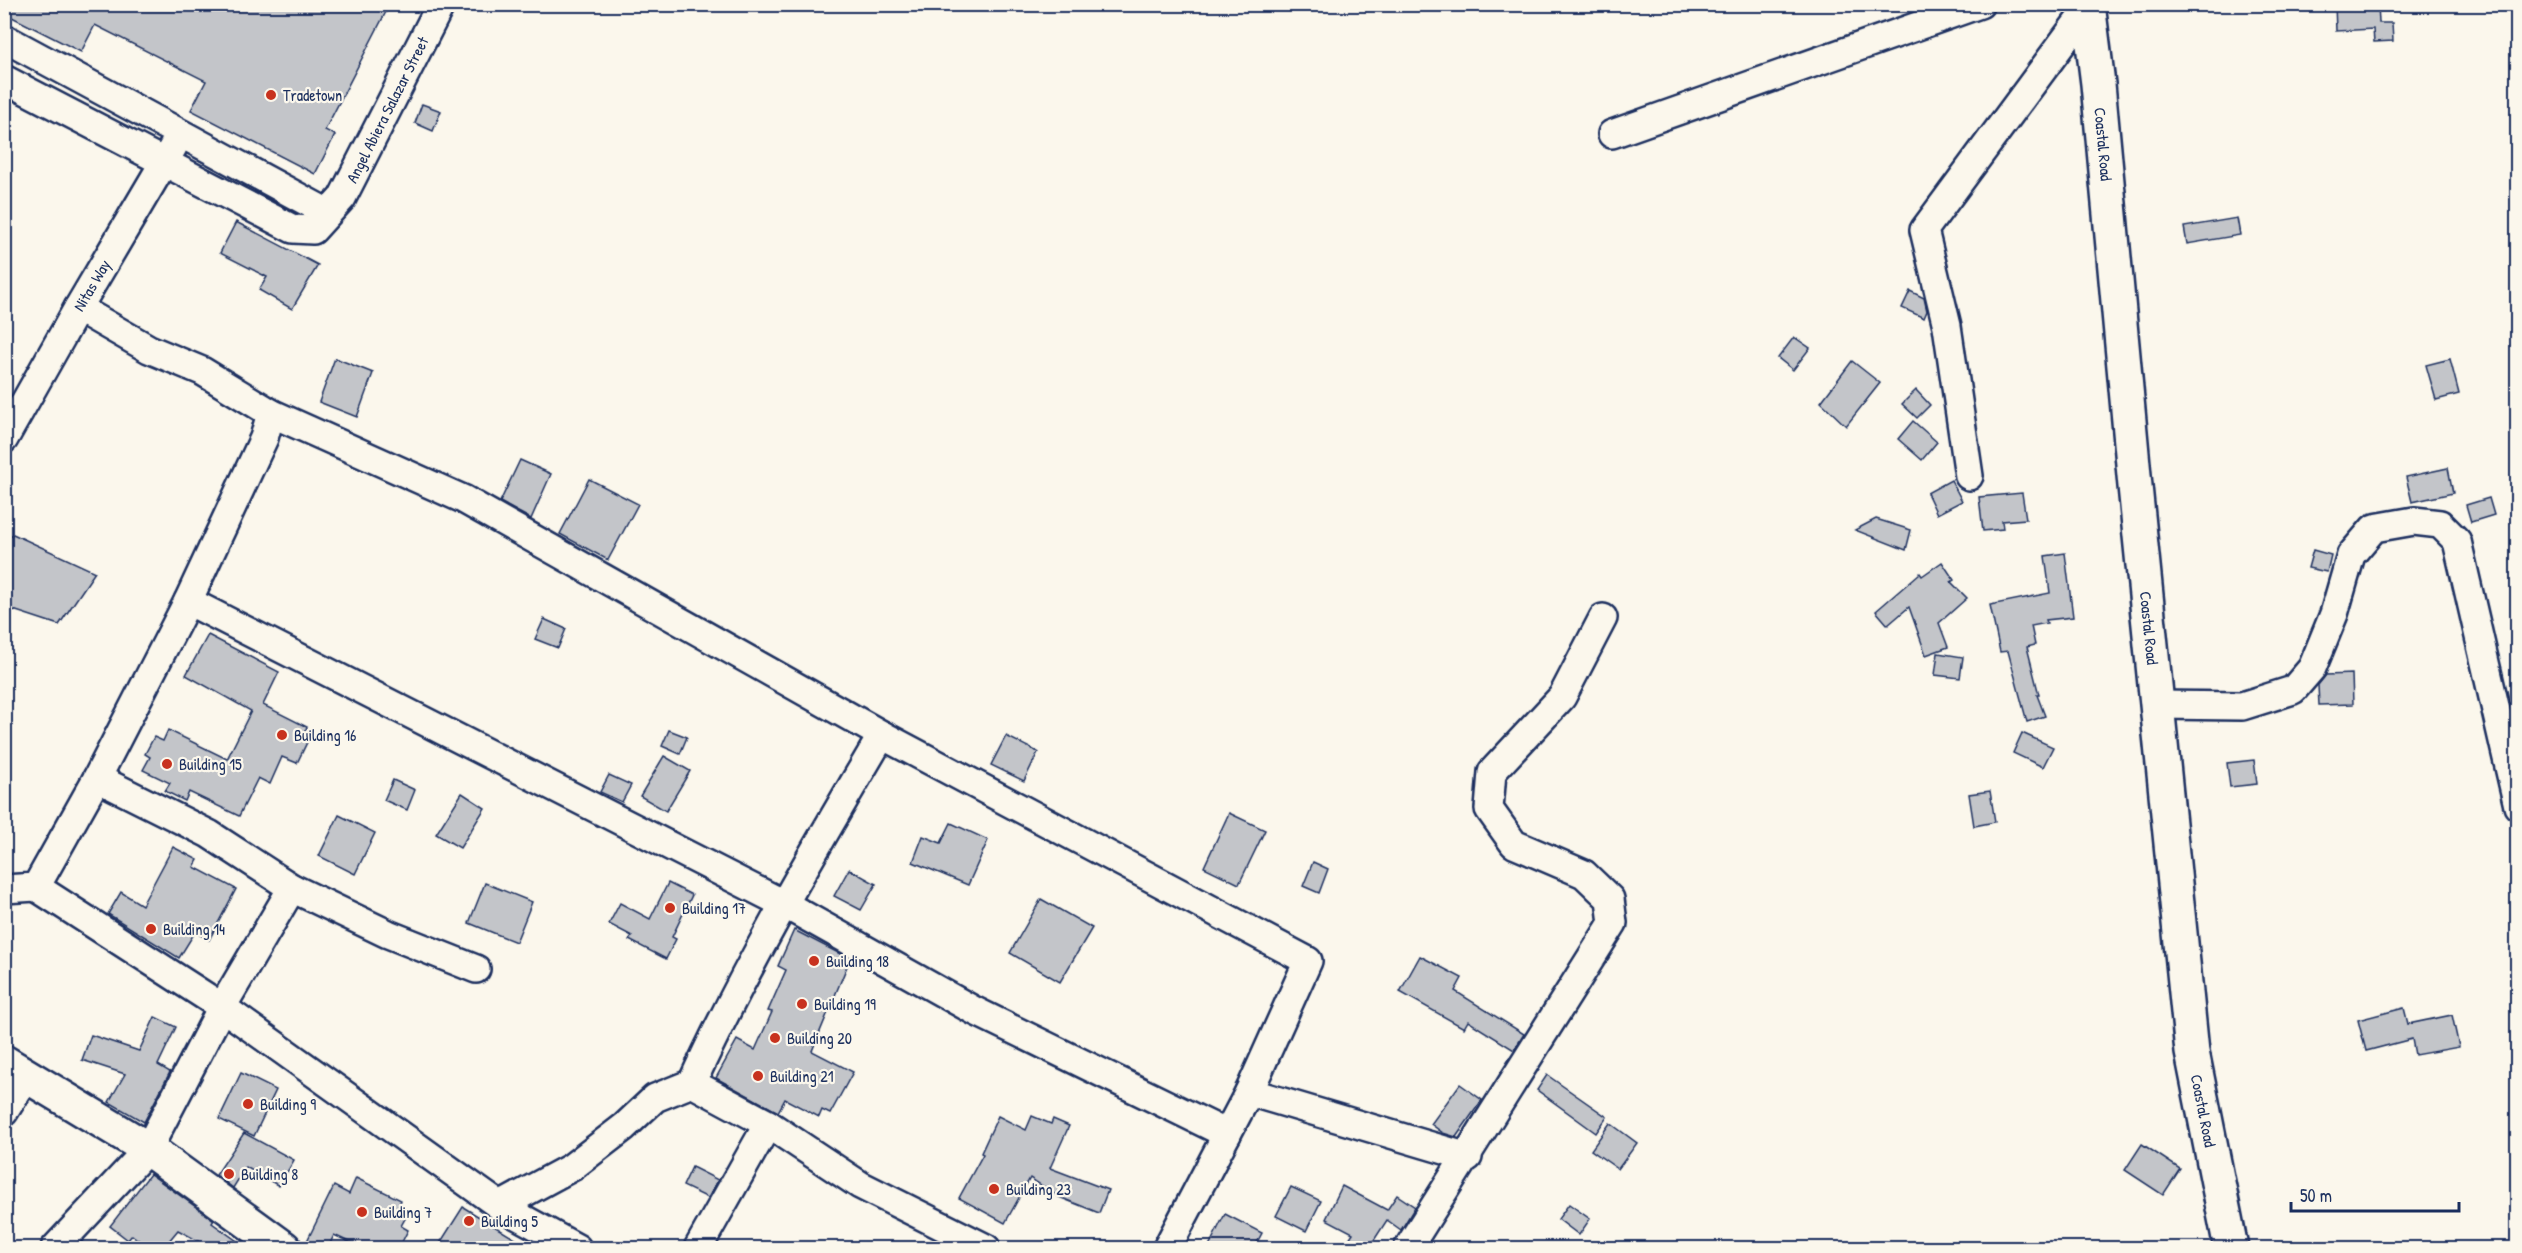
<svg xmlns="http://www.w3.org/2000/svg" width="2522" height="1253" font-family="'Patrick Hand',sans-serif">
<style>
.building{fill:#c3c5c9;stroke:#1b2f5e;stroke-width:1.5}
.lines{fill:none;stroke-linecap:round;stroke-linejoin:round}
.minor-casing{stroke:#1b2f5e;stroke-width:32}
.tertiary-casing{stroke:#1b2f5e;stroke-width:38}
.minor{stroke:#fbf7ec;stroke-width:27}
.tertiary{stroke:#fbf7ec;stroke-width:33}
.poi-dot{fill:#c8321e;stroke:#fbf7ec;stroke-width:2}
.labels{text-anchor:middle;stroke-width:4.5;stroke-linejoin:round;paint-order:stroke}
.poi-label{font-size:16px;fill:#1b2f5e;stroke:#fbf7ec;text-anchor:start}
.street-label{font-size:16px;fill:#1b2f5e;stroke:#fbf7ec}
</style>
<rect width="100%" height="100%" fill="#fbf7ec"/>
<filter id="ink" filterUnits="userSpaceOnUse"><feTurbulence type="fractalNoise" baseFrequency=".0167" numOctaves="2"/><feDisplacementMap in="SourceGraphic" scale="12" xChannelSelector="R" yChannelSelector="G"/><feConvolveMatrix kernelMatrix="1 2 1 2 8 2 1 2 1" color-interpolation-filters="sRGB"/></filter>
<g filter="url(#ink)">
<g class="building">
<path d="M4 4H390L325 130 335 135 315 174 191 110 206 81 95 25 81 52 4 13Z"/>
<path d="M2335 4H2378L2379 23H2392L2393 41 2374 42 2373 29 2336 31Z"/>
<path d="M422 104 441 111 433 131 415 123Z"/>
<path d="M2237 218 2240 235 2187 244 2184 227Z"/>
<path d="M236 222 318 265 292 309 259 290 267 277 220 253Z"/>
<path d="M1910 291 1924 298 1927 311 1924 318 1902 308Z"/>
<path d="M1794 337 1810 348 1793 370 1778 358Z"/>
<path d="M335 358 373 373 357 417 319 402Z"/>
<path d="M2450 359 2459 394 2436 400 2426 365Z"/>
<path d="M1852 361 1880 383 1846 426 1821 402Z"/>
<path d="M1916 390 1930 405 1917 418 1902 404Z"/>
<path d="M1913 421 1937 442 1922 460 1898 439Z"/>
<path d="M520 460 551 474 531 519 500 502Z"/>
<path d="M2448 468 2453 493 2412 502 2406 477Z"/>
<path d="M589 479 638 504 608 560 560 534Z"/>
<path d="M1951 480 1962 501 1937 514 1927 493Z"/>
<path d="M2022 493 2026 519 2002 521 2003 529 1983 531 1979 497Z"/>
<path d="M2489 498 2494 515 2471 522 2466 505Z"/>
<path d="M1876 519 1911 530 1906 550 1855 530Z"/>
<path d="M13 534 95 572 59 625 4 607V540Z"/>
<path d="M2313 550 2331 555 2327 572 2308 568Z"/>
<path d="M2065 553 2073 617 2046 620 2047 623 2031 626 2035 645 2027 647 2039 695H2037L2045 716 2027 722 2008 651 2000 652 1990 605 2050 593 2045 556Z"/>
<path d="M1942 562 1954 580 1951 582 1967 598 1939 623 1948 647 1926 655 1909 607 1888 625 1876 611 1920 573 1922 576Z"/>
<path d="M544 619 566 629 558 648 535 639Z"/>
<path d="M208 635 279 672 263 705 307 727 304 733 310 736 297 763 282 757 270 784 258 778 239 816 189 792 185 801 165 791 170 783 143 770 150 757 145 754 154 737 163 741 168 730 227 759 251 711 186 675Z"/>
<path d="M1938 653 1963 657 1960 678 1935 675Z"/>
<path d="M2352 674 2353 704 2319 705 2318 685 2326 675Z"/>
<path d="M669 730 687 737 680 754 662 746Z"/>
<path d="M2022 733 2053 747 2043 767 2013 753Z"/>
<path d="M1006 736 1038 752 1024 781 991 765Z"/>
<path d="M664 756 690 771 666 811 640 796Z"/>
<path d="M2254 760 2257 784 2230 787 2227 763Z"/>
<path d="M609 775 631 785 622 802 600 792Z"/>
<path d="M393 780 415 790 407 810 384 800Z"/>
<path d="M1990 791 1995 822 1974 826 1969 794Z"/>
<path d="M462 793 485 808 460 848 436 834Z"/>
<path d="M1229 813 1265 830 1239 884 1204 867Z"/>
<path d="M339 815 375 833 355 874 319 856Z"/>
<path d="M951 823 988 840 968 885 913 862 923 836 941 843Z"/>
<path d="M173 847 198 860 194 867 236 889 209 940 195 932 179 958 108 914 121 892 142 905Z"/>
<path d="M1313 862 1328 869 1319 893 1303 886Z"/>
<path d="M849 869 876 884 861 910 834 896Z"/>
<path d="M485 883 532 902 516 942 469 923Z"/>
<path d="M668 883 692 895 672 937 676 939 666 959 629 940 632 936 609 924 620 903 650 919Z"/>
<path d="M1041 899 1092 928 1060 982 1010 953Z"/>
<path d="M794 930 850 959 812 1051 853 1072 830 1114 822 1110 819 1117 785 1099 778 1112 716 1078 737 1040 755 1050 772 1012 768 1011 786 970 778 966Z"/>
<path d="M1420 956 1462 978 1455 991 1524 1034 1514 1050 1468 1021 1464 1028 1400 992Z"/>
<path d="M2404 1008 2408 1024 2452 1015 2459 1047 2415 1055 2412 1039 2366 1051 2358 1020Z"/>
<path d="M155 1017 176 1027 158 1065 170 1072 144 1122 109 1102 125 1074 82 1060 91 1035 139 1051Z"/>
<path d="M241 1073 276 1090 254 1136 219 1119Z"/>
<path d="M1547 1075 1607 1117 1596 1133 1537 1090Z"/>
<path d="M1460 1084 1482 1100 1456 1137 1443 1133 1431 1124Z"/>
<path d="M998 1116 1026 1130 1032 1116 1051 1124 1053 1119 1069 1126 1050 1168 1108 1190 1099 1213 1059 1197 1030 1178 1005 1223 959 1198 983 1154 981 1153Z"/>
<path d="M1610 1123 1637 1143 1618 1169 1591 1150Z"/>
<path d="M244 1133 294 1160 279 1186 246 1167 233 1188 216 1175Z"/>
<path d="M2142 1144 2180 1169 2163 1195 2125 1170Z"/>
<path d="M692 1167 718 1180 708 1198 683 1186Z"/>
<path d="M150 1174 214 1220 212 1223 247 1248H211L178 1230 163 1248H149L132 1235 128 1240 110 1226Z"/>
<path d="M356 1178 401 1200 397 1210 407 1215 401 1226 408 1230 399 1248H362L334 1235 328 1248 307 1241 334 1186 349 1194Z"/>
<path d="M1342 1186 1387 1210 1397 1195 1415 1207 1401 1230 1387 1220 1369 1248H1343L1353 1233 1326 1219Z"/>
<path d="M1291 1187 1321 1201 1306 1231 1276 1216Z"/>
<path d="M1569 1204 1590 1219 1579 1235 1558 1219Z"/>
<path d="M463 1207 530 1248H437Z"/>
<path d="M1225 1214 1262 1233 1254 1248H1208Z"/>
</g>
<g class="lines">
<g class="minor-casing">
<g id="minor">
<path d="M4 38 328 213"/>
<path id="s1" d="M4 79 293 229 313 230 342 198 441 4"/>
<path d="M1612 134 1980 4"/>
<path d="M271 413 463 499 882 735 1308 961 1249 1092 1167 1248"/>
<path id="s2" d="M4 439 78 308 173 147"/>
<path d="M1969 476 1947 326 1924 230 2089 7"/>
<path d="M188 601 784 904 975 1011 1227 1134"/>
<path d="M2157 705 2242 706 2293 690 2312 668 2334 614 2351 555 2374 528 2414 521 2440 524 2457 541 2518 806"/>
<path d="M882 735C815 849 747 963 692 1083L768 1124 860 1185 986 1248"/>
<path d="M97 778 209 834 292 888 388 934 476 969"/>
<path d="M36 887 222 1007 500 1206 577 1248"/>
<path d="M4 889 36 887 97 778 188 601 264 438 271 413 202 371 149 349 78 308"/>
<path d="M1249 1092 1468 1157"/>
<path d="M4 1112 26 1077"/>
<path d="M500 1206 572 1167 624 1127 655 1098 692 1083"/>
<path d="M55 1248 148 1149 222 1007 292 888"/>
<path d="M698 1248 768 1124"/>
<path d="M1408 1248 1613 923 1610 899 1584 874 1514 844 1489 809 1492 772 1562 697 1603 618"/>
</g>
</g>
<g class="tertiary-casing">
<g id="tertiary">
<path id="s3" d="M2088 4 2098 84 2135 486 2192 1052 2231 1248"/>
<path d="M4 1062 148 1149 284 1248"/>
</g>
</g>
<use href="#minor" class="minor"/>
<use href="#tertiary" class="tertiary"/>
</g>
</g>
<g class="poi-dot">
<circle cx="271" cy="95" r="6"/>
<circle cx="282" cy="735" r="6"/>
<circle cx="167" cy="764" r="6"/>
<circle cx="670" cy="908" r="6"/>
<circle cx="151" cy="929" r="6"/>
<circle cx="814" cy="961" r="6"/>
<circle cx="802" cy="1004" r="6"/>
<circle cx="775" cy="1038" r="6"/>
<circle cx="758" cy="1076" r="6"/>
<circle cx="248" cy="1104" r="6"/>
<circle cx="229" cy="1174" r="6"/>
<circle cx="994" cy="1189" r="6"/>
<circle cx="362" cy="1212" r="6"/>
<circle cx="469" cy="1221" r="6"/>
</g>
<g class="labels">
<g class="poi-label">
<text x="283" y="101">Tradetown</text>
<text x="294" y="741">Building 16</text>
<text x="179" y="770">Building 15</text>
<text x="682" y="914">Building 17</text>
<text x="163" y="935">Building 14</text>
<text x="826" y="967">Building 18</text>
<text x="814" y="1010">Building 19</text>
<text x="787" y="1044">Building 20</text>
<text x="770" y="1082">Building 21</text>
<text x="260" y="1110">Building 9</text>
<text x="241" y="1180">Building 8</text>
<text x="1006" y="1195">Building 23</text>
<text x="374" y="1218">Building 7</text>
<text x="481" y="1227">Building 5</text>
</g>
<g class="street-label">
<text dy="6" stroke="none"><textPath href="#s1" startOffset="488">Angel Abiera Salazar Street</textPath></text>
<text dy="6" stroke="none"><textPath href="#s3" startOffset="141">Coastal Road</textPath></text>
<text dy="6" stroke="none"><textPath href="#s2" startOffset="177">Nitas Way</textPath></text>
<text dy="6" stroke="none"><textPath href="#s3" startOffset="627">Coastal Road</textPath></text>
<text dy="6" stroke="none"><textPath href="#s3" startOffset="1113">Coastal Road</textPath></text>
</g>
</g>
<rect width="2522" height="1253" fill="none" stroke="#fbf7ec" stroke-width="24"/>
<rect x="12" y="12" width="2498" height="1229" fill="none" stroke="#1b2f5e" stroke-width="2" filter="url(#ink)"/>
<path d="M2291 1202v9h168v-9" fill="none" stroke="#1b2f5e" stroke-width="3"/>
<text x="2300" y="1202" font-size="18" fill="#1b2f5e" stroke="#fbf7ec" stroke-width="4.5" paint-order="stroke">50 m</text>
</svg>
